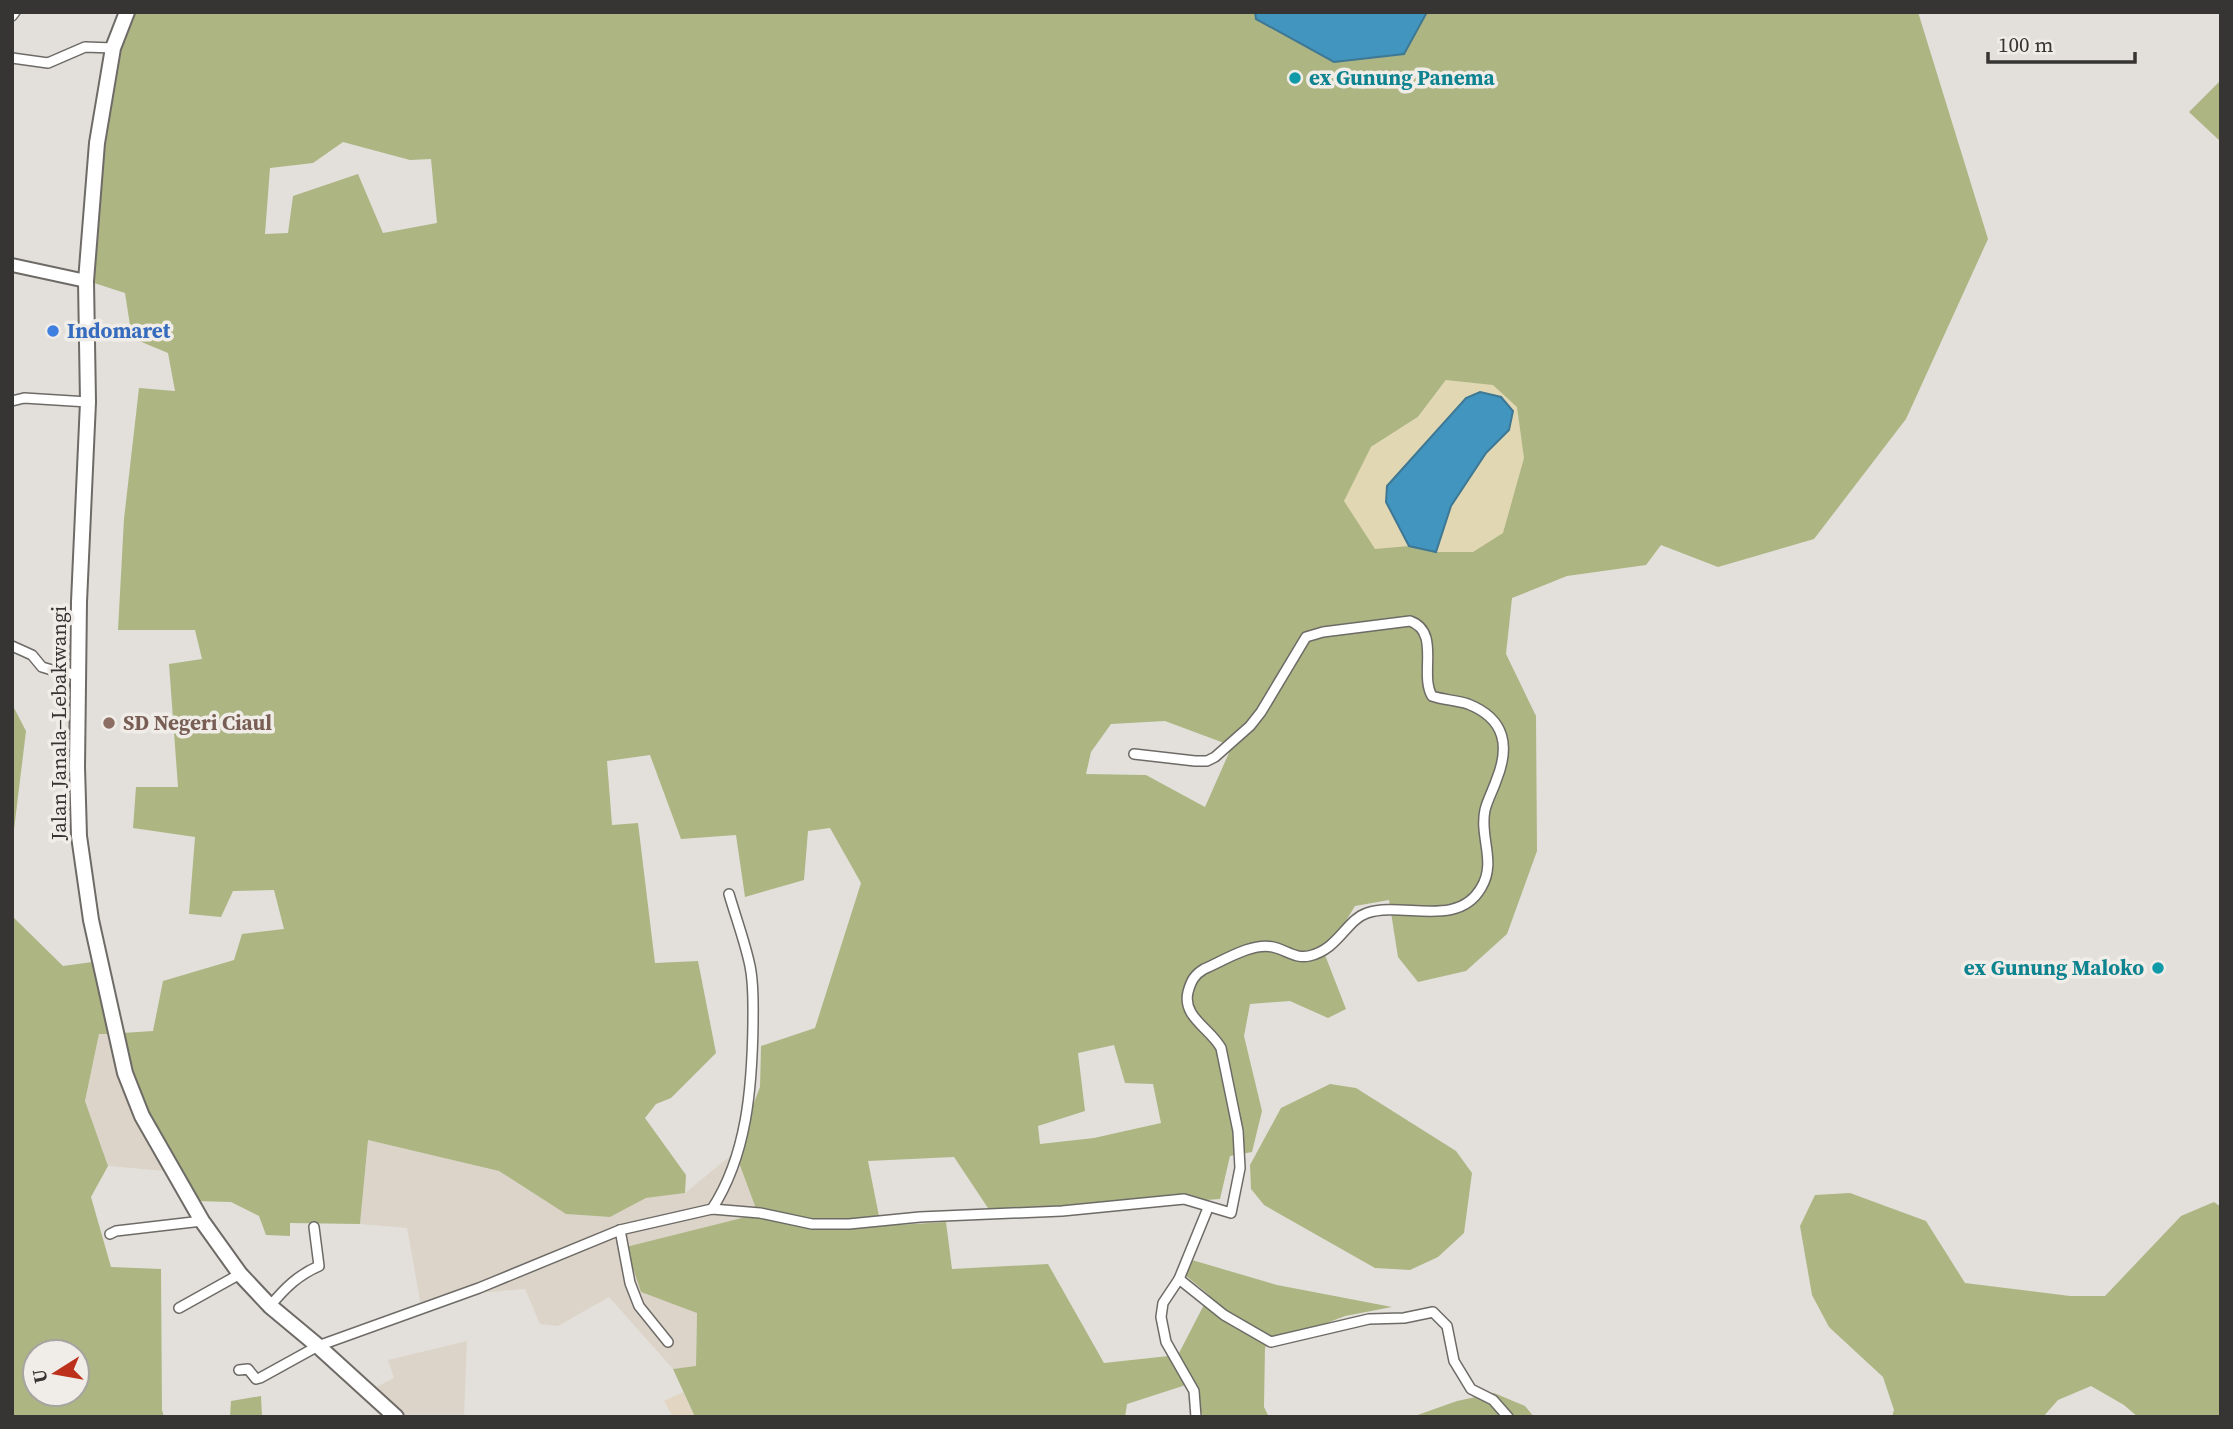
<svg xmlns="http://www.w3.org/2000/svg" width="2233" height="1429" font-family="'Source Serif 4',serif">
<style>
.built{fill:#dcd4c9}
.education{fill:#e2d5c1}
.green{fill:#adb583;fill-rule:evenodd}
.sand{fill:#e1d7b2}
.water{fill:#4295be;stroke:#3e7894;stroke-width:2}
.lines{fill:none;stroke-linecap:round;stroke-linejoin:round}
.street-casing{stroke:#6e6b67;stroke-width:12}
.secondary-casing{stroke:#6e6b67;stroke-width:16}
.primary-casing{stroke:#6e6b67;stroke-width:18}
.street{stroke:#fff;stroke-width:9}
.secondary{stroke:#fff;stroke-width:12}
.primary{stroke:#fff;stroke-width:14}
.culture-dot{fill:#0f9aa8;stroke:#f0ede8;stroke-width:2.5}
.shop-dot{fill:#3f7fe0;stroke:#f0ede8;stroke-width:2.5}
.education-dot{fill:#8d6e63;stroke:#f0ede8;stroke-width:2.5}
.labels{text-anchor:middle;stroke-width:7;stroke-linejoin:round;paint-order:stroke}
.culture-label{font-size:21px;font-weight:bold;fill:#0d838f;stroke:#f0ede8;text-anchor:start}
.shop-label{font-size:21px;font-weight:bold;fill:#366cbe;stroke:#f0ede8;text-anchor:start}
.street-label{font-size:21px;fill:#363533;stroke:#f0ede8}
.education-label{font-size:21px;font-weight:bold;fill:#785e54;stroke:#f0ede8;text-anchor:start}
</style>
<rect width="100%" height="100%" fill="#e3e0db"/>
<g class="built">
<path d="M121 1033 176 1172 108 1166 85 1101 99 1034Z"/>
<path d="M368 1140 499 1171 566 1214 610 1217 646 1198 685 1193 735 1152 758 1214 641 1292 697 1312 696 1367 673 1369 609 1297 558 1326 540 1324 525 1289 468 1294 421 1306 407 1228 360 1224Z"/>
<path d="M467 1341 464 1417H402L370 1390 394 1378 388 1360Z"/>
</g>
<path class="education" d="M683 1392 695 1417H673L664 1401Z"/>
<g class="green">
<path d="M133 12H1918L1988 239 1906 419 1814 539 1718 567 1661 545 1646 565 1567 576 1512 598 1506 654 1536 716 1537 851 1507 934 1466 971 1418 982 1398 957 1389 900 1355 906 1325 955 1346 1009 1328 1018 1290 1001 1250 1004 1244 1036 1262 1111 1252 1152 1230 1156 1220 1199 1105 1207 990 1211 954 1157 868 1161 881 1226 946 1222 952 1269 1048 1264 1104 1363 1178 1355 1209 1295 1185 1275 1192 1260 1277 1285 1392 1307 1345 1316 1265 1347 1264 1407 1269 1417H1203L1192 1383 1127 1404 1125 1417H695L673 1369 696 1366 697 1313 641 1292 626 1247 758 1214 735 1152 760 1087 761 1046 815 1028 861 883 830 828 808 831 804 880 745 897 736 835 681 839 650 755 607 761 612 825 638 823 655 963 698 961 716 1053 671 1098 656 1104 645 1118 686 1175 685 1193 646 1198 610 1217 566 1214 499 1171 368 1140 360 1224 290 1223V1236L266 1235 259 1216 231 1202 195 1201 129 1087 121 1034H99L85 1101 108 1166 91 1197 111 1267 161 1269 162 1410 164 1417H12V916L63 966 107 960 122 1033 153 1031 163 981 234 960 242 934 284 929 274 890 233 891 221 917 189 914 195 837 133 828 136 787H178L169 664 202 659 195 630H118L124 519 139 388 175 391 168 353 132 338 125 293 88 281 116 47ZM343 142 410 160 431 159 437 223 383 233 358 174 293 196 288 233 265 234 270 168 313 163ZM1446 380 1436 552 1409 546 1371 447 1418 417ZM1165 721 1232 746 1205 807 1146 775 1086 774 1091 752 1111 724ZM1114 1045 1125 1083 1153 1084 1161 1123 1094 1138 1040 1144 1038 1126 1085 1111 1078 1053ZM35 1352H77V1394H35Z"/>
<path d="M2221 80V142L2189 112Z"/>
<path d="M12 704 26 731 12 846Z"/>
<path d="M1330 1084 1356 1088 1456 1151 1472 1173 1464 1233 1438 1257 1410 1270 1375 1268 1264 1205 1251 1189 1250 1165 1281 1108Z"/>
<path d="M1850 1193 1926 1221 1965 1283 2070 1296H2105L2181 1216 2214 1202 2221 1207V1417H2138L2124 1405 2091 1386 2058 1400 2043 1417H1892L1894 1410 1883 1377 1829 1327 1812 1295 1800 1226 1815 1195Z"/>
<path d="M1494 1393 1525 1406 1534 1417H1412L1457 1401Z"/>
<path d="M261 1396 262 1417H230L231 1401Z"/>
</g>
<path class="sand" d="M1446 380 1493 385 1517 407 1524 458 1503 533 1473 552H1436L1409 546 1375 549 1344 501 1371 447 1418 417Z"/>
<g class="water">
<path d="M1255 12H1427L1404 54 1334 62 1256 19Z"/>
<path d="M1480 392 1501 397 1513 411 1509 430 1486 453 1451 506 1436 552 1409 546 1386 502 1387 486 1466 398Z"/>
</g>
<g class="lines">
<g class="street-casing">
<g id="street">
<path d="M12 16 15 12"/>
<path d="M12 58 48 63 85 47 113 48"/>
<path d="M12 401 24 398 88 402"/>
<path d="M12 646 32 655 42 667 52 670H61L79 677"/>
<path d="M712 1209C747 1155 752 1088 753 1024 753 1005 754 985 750 966 745 942 736 918 729 894"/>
<path d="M620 1230 630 1283 639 1306 668 1342"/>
<path d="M110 1234 116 1231 202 1221"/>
<path d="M1179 1279 1224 1315 1271 1342 1369 1319 1404 1318 1433 1312 1447 1326 1454 1361 1471 1389 1493 1400 1508 1417"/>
<path d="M270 1306C285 1288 298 1275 319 1266L314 1227"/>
<path d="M179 1308 240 1274"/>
<path d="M239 1370 248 1369 256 1379 260 1378 318 1346 479 1288 620 1230 712 1209 760 1213 812 1224H849L920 1217 1062 1211 1184 1199 1231 1213 1240 1168 1238 1131 1221 1048C1210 1028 1182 1017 1188 992 1191 981 1194 975 1204 969 1223 961 1252 942 1273 947 1286 950 1296 959 1309 956 1339 949 1346 920 1367 913 1403 901 1457 929 1481 888 1497 862 1479 837 1485 810 1487 801 1493 790 1496 781 1510 747 1506 719 1468 704 1456 700 1443 700 1432 696 1419 674 1441 632 1410 621L1323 632 1306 637 1261 712 1250 726 1215 757 1207 761H1195L1134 754"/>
<path d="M1196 1417 1194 1391 1166 1342 1161 1317 1163 1303 1179 1279 1208 1208"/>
</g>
</g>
<g class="secondary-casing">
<path id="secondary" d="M12 265 86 281"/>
</g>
<g class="primary-casing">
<path id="primary" d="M127 12 113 48 97 143 86 281 88 402 79 602 77 767 79 836 91 920 125 1073 142 1116 202 1221 240 1274 270 1306 318 1346 396 1417"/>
</g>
<use href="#street" class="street"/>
<use href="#secondary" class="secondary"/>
<use href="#primary" class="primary"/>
</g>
<g class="culture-dot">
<circle cx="1295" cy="78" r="7"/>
<circle cx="2158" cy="968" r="7"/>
</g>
<circle class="shop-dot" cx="53" cy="331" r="7"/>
<circle class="education-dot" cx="109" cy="723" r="7"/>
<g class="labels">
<g class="culture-label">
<text x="1309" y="85">ex Gunung Panema</text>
<text x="2144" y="975" text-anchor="end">ex Gunung Maloko</text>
</g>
<g class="shop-label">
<text x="67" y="338">Indomaret</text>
</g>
<g class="street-label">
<text transform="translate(59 723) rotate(-90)" y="7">Jalan Janala–Lebakwangi</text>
</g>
<g class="education-label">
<text x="123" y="730">SD Negeri Ciaul</text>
</g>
</g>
<rect width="2233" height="1429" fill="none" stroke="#363533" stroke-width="28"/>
<g transform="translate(56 1373) rotate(259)"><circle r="33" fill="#f0ede8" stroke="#a6a3a0" stroke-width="2"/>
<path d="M0-5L12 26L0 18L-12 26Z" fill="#bd311c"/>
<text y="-10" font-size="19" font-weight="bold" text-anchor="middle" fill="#363533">U</text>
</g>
<path d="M1988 52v10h147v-10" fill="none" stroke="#363533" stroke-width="3.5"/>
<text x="1998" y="52" font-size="21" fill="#363533" stroke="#f0ede8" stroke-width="5" paint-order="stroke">100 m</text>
</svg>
